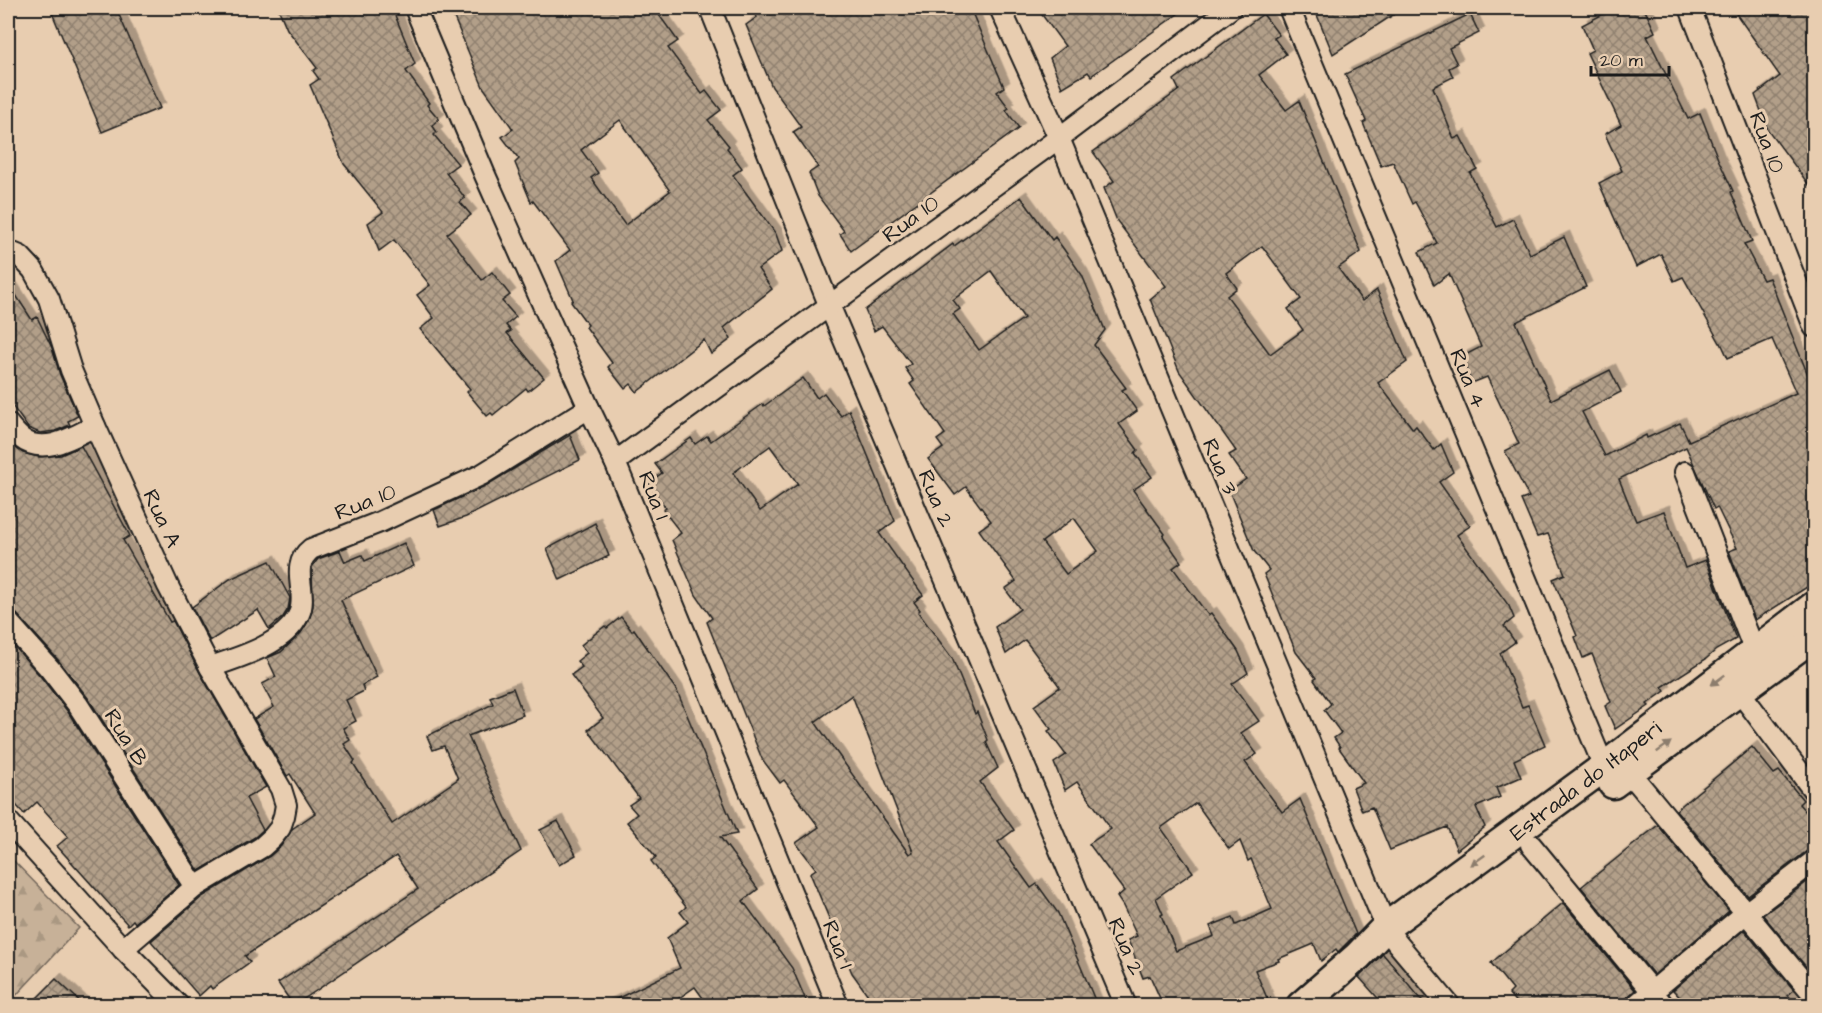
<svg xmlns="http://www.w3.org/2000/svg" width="1822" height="1013" font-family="'Architects Daughter',sans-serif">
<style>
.forest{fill:url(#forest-firs);stroke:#72665a;stroke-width:1.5}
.building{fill:url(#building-cross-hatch);stroke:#1c1c1c;stroke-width:1.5;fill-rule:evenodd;filter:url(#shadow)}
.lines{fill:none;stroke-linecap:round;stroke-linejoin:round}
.street-casing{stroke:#1c1c1c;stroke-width:24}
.secondary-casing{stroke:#1c1c1c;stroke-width:33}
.street{stroke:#e8cdb0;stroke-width:20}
.secondary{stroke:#e8cdb0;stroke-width:28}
.oneway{fill:#8c7d6d}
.labels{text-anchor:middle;stroke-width:6;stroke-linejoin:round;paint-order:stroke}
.street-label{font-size:22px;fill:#1c1c1c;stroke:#e8cdb0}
</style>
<defs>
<pattern id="forest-firs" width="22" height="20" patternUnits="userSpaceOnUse" patternTransform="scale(1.5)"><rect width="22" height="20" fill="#c7b198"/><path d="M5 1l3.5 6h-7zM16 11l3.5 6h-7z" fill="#aa9882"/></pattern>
<pattern id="building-cross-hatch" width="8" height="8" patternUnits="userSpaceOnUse" patternTransform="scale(1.5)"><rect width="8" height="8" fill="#b29f89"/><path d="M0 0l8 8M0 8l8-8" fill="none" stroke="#90816f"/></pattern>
<filter id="shadow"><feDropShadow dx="5.5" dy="-5.5" stdDeviation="0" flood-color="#0004"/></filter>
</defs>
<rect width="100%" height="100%" fill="#e8cdb0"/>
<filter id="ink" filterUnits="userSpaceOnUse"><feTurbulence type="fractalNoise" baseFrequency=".0167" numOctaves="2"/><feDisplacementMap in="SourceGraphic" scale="12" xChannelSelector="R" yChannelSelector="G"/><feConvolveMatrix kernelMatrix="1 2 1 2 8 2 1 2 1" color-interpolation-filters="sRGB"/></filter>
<g filter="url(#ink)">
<path class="forest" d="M8 855 79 928 8 1004V854Z"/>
<g class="building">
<path d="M50 8H116L160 108 102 132Z"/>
<path d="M278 8H392L415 64 406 71 429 103 427 105 439 119 432 125 437 132 434 135 458 164 446 173 465 198 460 202 471 215 447 234 482 280 492 272 510 295 502 301 516 317 506 325 511 331 507 333 544 378 528 391 526 388 493 415 491 413 487 416 467 392 470 389 420 329 434 318 417 295 430 285 394 240 379 251 368 223 383 212 344 164 310 85 319 79 313 71 317 68 287 29Z"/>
<path d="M450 8H654L678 41 668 48 702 94 706 91 721 110 708 120 729 146 727 148 742 168 733 175 776 234 782 251 758 269 772 289 724 328 731 339 711 354 704 340 637 392 631 384 625 389 608 367 612 363 586 327 588 325 571 302 573 300 556 261 570 250 533 201 531 202 515 163 519 159 502 137 513 129 483 87ZM620 120 670 191 625 225 591 178 598 173 581 150Z"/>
<path d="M750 8H970L1004 87 997 92 1009 108 1006 110 1019 128 851 251 840 234 844 231 818 196 809 173 818 167 793 132 801 127 772 87 746 25 757 17Z"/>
<path d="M1037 8H1186L1091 76 1088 72 1062 88 1050 58 1065 46Z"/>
<path d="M1316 8H1404L1333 54 1317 15 1320 14Z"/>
<path d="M1615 8H1644L1655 32 1647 36 1688 119 1700 113 1718 159 1733 191 1731 192 1752 241 1744 244 1763 280 1769 278 1814 390 1809 392 1815 406V582L1755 620 1729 551 1737 548 1717 507 1714 509 1686 447 1619 479 1636 521 1664 511 1685 568 1706 560 1736 639 1716 650 1706 659 1662 687 1665 691 1647 704 1649 706 1615 729 1605 706 1611 702 1592 654 1583 658 1575 637 1577 636 1553 579 1565 574 1548 534 1537 537 1521 500 1529 497 1505 451 1519 444 1487 377 1472 383 1461 357 1481 347 1449 274 1434 285 1419 252 1437 243 1415 202 1412 204 1393 162 1381 166 1363 123 1366 121 1345 74 1470 14 1479 33 1449 48 1457 64 1449 68 1453 77 1433 87 1454 139 1460 136 1477 169 1470 173 1497 227 1513 219 1530 254 1564 237 1586 287 1516 322 1551 400 1610 370 1621 392 1582 412 1605 456 1646 435 1647 438 1680 423 1689 441 1796 393 1772 339 1728 358 1721 343H1720L1683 277 1674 281 1661 254 1636 267 1599 183 1622 171 1605 134 1621 125 1587 53 1593 50 1582 25Z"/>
<path d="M1732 8H1805L1815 21V193L1768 130 1755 95 1780 76Z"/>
<path d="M1263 14 1279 35 1274 38 1286 54 1259 75 1286 110 1299 101 1361 252 1338 268 1362 301 1377 290 1407 362 1378 383 1413 429 1416 426 1434 450 1441 444 1453 472 1439 482 1470 526 1457 535 1509 606 1514 618 1504 626 1515 642 1500 653 1522 707 1528 705 1545 745 1514 760 1521 777 1496 788 1500 797 1476 807 1485 827 1457 850 1447 827 1390 850 1372 807 1362 811 1353 788 1364 783 1339 748 1340 747 1334 738 1341 733 1324 710 1331 704 1314 680 1316 678 1296 652 1264 574 1269 570 1254 551 1229 491 1246 479 1229 455 1236 451 1179 371 1150 299 1166 286 1117 221 1104 188 1114 181 1093 152 1179 90 1174 80ZM1262 246 1301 299 1288 309 1303 330 1270 354 1227 296 1237 288 1226 273Z"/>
<path d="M1021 197 1052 240 1055 237 1082 275 1105 330 1094 345 1126 388 1122 390 1137 411 1119 424 1138 450 1135 453 1152 477 1133 490 1165 534 1163 536 1181 562 1173 568 1208 615 1211 613 1238 651 1248 673 1232 684 1259 721 1241 733 1257 754 1245 762 1282 812 1300 799 1356 934 1338 952 1336 949 1321 961 1314 944 1278 959 1279 961 1255 970 1270 1005H1163L1150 976 1143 978 1128 940 1137 936 1123 906 1117 897 1124 891 1089 844 1111 829 1077 782 1065 790 1054 763 1066 755 1048 731 1051 729 1034 706 1060 687 1025 640 1006 654 995 627 1020 609 1005 589 1016 581 979 530 991 521 966 487 955 495 928 459 943 448 937 440 945 434 910 384 914 381 905 368 911 364 882 326 874 331 865 310 953 244 954 246ZM991 271 1024 318 979 350 953 314 960 309 953 300ZM1074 518 1098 551 1066 574 1042 542ZM1196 803 1229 849 1240 841 1248 861 1251 859 1272 909 1236 925 1233 917 1210 926 1214 936 1176 951 1161 915 1163 914 1156 898 1193 872 1161 828Z"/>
<path d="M8 283 32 320 37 317 52 348 60 375 78 416 68 421 70 425 55 431 40 433 28 428 8 400Z"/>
<path d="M803 378 817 398 824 393 841 416 849 410 895 521 879 533 923 595 914 602 920 610 918 612 952 658 975 714 977 712 988 740 986 742 998 768 980 782 1014 830 998 842 1031 888 1037 884 1058 913 1097 1005H875L852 973 810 873 816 869 796 843 819 827 784 780 780 783 762 759 707 622 712 618 696 595 672 540 681 533 663 510 666 508 648 483 662 473 655 464 691 438 695 444 707 436 711 441 763 404 764 406ZM770 446 798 484 760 511 733 473ZM852 695 913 852 909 854 815 722Z"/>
<path d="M570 435 580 460 466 517 440 526 434 510 487 485Z"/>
<path d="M8 442 23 453 39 457 61 455 81 446 130 536 123 540 170 622 173 621 200 673 266 787 246 798 263 830 255 837 199 871 88 698 59 661 17 614 8 610Z"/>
<path d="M595 523 609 556 560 580 547 549Z"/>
<path d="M404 543 414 566 341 600 377 677 362 685 364 691 346 700 356 721 343 728 350 740 344 744 355 761 353 763 392 824 458 779 444 746 433 750 427 736 493 704 490 697 513 688 523 715 468 736 521 851 295 1005H293L278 983 418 889 396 856 245 956 250 962 212 989 210 986 199 996 151 941 202 897 270 856 281 846 292 829 315 813 290 774 287 776 254 719 274 707 262 684 276 677 267 658 281 652 292 642 301 633 309 620 313 606 312 567 318 559 340 551 345 562 362 555 365 561Z"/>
<path d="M270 561 290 598 288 609 283 617 269 629 258 610 210 641 192 607 230 579Z"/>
<path d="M621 617 632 631 634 629 677 691 737 834 720 837 758 889 743 901 792 968 808 1005H708L695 987 669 1005H604L680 968 667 938 688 922 680 912 686 907 651 861 656 857 627 822 637 814 629 805 639 798 588 730 603 718 571 675 582 667 577 661 587 653 581 645 605 626 607 628Z"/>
<path d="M8 639 41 677 68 712 179 885 135 923 133 920 128 925 57 846 68 837 37 802 24 814 8 796Z"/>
<path d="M1752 747 1774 774 1779 771 1803 800 1799 804 1815 822V849L1807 851 1748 896 1676 810Z"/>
<path d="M558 821 576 855 559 865 540 830Z"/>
<path d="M1658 825 1729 911 1654 975 1581 887Z"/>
<path d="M1815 876V971L1812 974 1763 915Z"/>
<path d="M1563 903 1635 990 1619 1005H1518L1509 994 1513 990 1491 963Z"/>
<path d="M1744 930 1794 990 1788 995 1796 1005H1687L1673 990Z"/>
<path d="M1383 954 1426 1005H1384L1359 977Z"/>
<path d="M56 979 84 1005H30Z"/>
</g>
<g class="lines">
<g class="street-casing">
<g id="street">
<path d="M415 8 485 175 589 408 615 462 838 1006"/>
<path d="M710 8 830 307 1126 1006"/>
<path d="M1000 8 1059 138 1386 927 1397 943 1450 1006"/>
<path d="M1289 8 1604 767"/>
<path d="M1690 8 1814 327"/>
<path d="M8 251 20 256 33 270 49 299 71 370 95 426 168 586 210 667 281 789 286 805 284 816 280 828 272 838 262 847 195 887 123 949"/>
<path d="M8 424C12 429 16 434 21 438 43 456 73 437 95 426"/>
<path d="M615 462 1059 138 1231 8"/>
<path d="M1685 472 1755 652"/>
<path d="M8 622 50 669 78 705 195 887"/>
<path d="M210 667C238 658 286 644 299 614 309 592 288 567 311 549L380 522 481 475 589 408"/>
<path d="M1739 691 1814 791"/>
<path d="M1629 772 1814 995"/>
<path d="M8 821 123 949 179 1006"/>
<path d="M1531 845 1664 1006"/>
<path d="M1635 1006 1746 913 1814 861"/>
</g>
</g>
<g class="secondary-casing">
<g id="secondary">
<path d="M1613 784 1814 636"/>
<path d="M1301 1006 1358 956 1386 927 1604 767 1814 606"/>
</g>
</g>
<use href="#street" class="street"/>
<use href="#secondary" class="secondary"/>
</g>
<defs><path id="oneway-solid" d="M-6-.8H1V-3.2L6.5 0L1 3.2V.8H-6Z" transform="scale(1.5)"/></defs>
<g class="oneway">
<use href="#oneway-solid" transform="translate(1718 680) rotate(143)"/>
<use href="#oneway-solid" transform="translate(1664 747) rotate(-36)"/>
<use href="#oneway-solid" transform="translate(1478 860) rotate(144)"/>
</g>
</g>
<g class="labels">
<g class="street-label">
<text transform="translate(1768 142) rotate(69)" y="8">Rua 10</text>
<text transform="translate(910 218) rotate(-36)" y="8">Rua 10</text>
<text transform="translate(1469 378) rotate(67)" y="8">Rua 4</text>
<text transform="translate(1221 466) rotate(67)" y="8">Rua 3</text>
<text transform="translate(655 495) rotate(68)" y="8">Rua 1</text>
<text transform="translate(937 498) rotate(67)" y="8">Rua 2</text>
<text transform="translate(365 501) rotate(-22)" y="8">Rua 10</text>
<text transform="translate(163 518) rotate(65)" y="8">Rua A</text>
<text transform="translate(127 737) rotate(58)" y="8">Rua B</text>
<text transform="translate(1585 780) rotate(-37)" y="8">Estrada do Itaperi</text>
<text transform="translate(839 944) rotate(68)" y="8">Rua 1</text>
<text transform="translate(1127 946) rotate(67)" y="8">Rua 2</text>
</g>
</g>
<rect width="1822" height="1013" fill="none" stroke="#e8cdb0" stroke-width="30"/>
<rect x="15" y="15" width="1792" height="983" fill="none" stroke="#1c1c1c" stroke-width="2" filter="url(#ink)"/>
<path d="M1591 66v9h78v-9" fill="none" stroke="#1c1c1c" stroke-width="3"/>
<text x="1600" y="66" font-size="18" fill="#1c1c1c" stroke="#e8cdb0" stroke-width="4.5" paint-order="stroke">20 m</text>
</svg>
